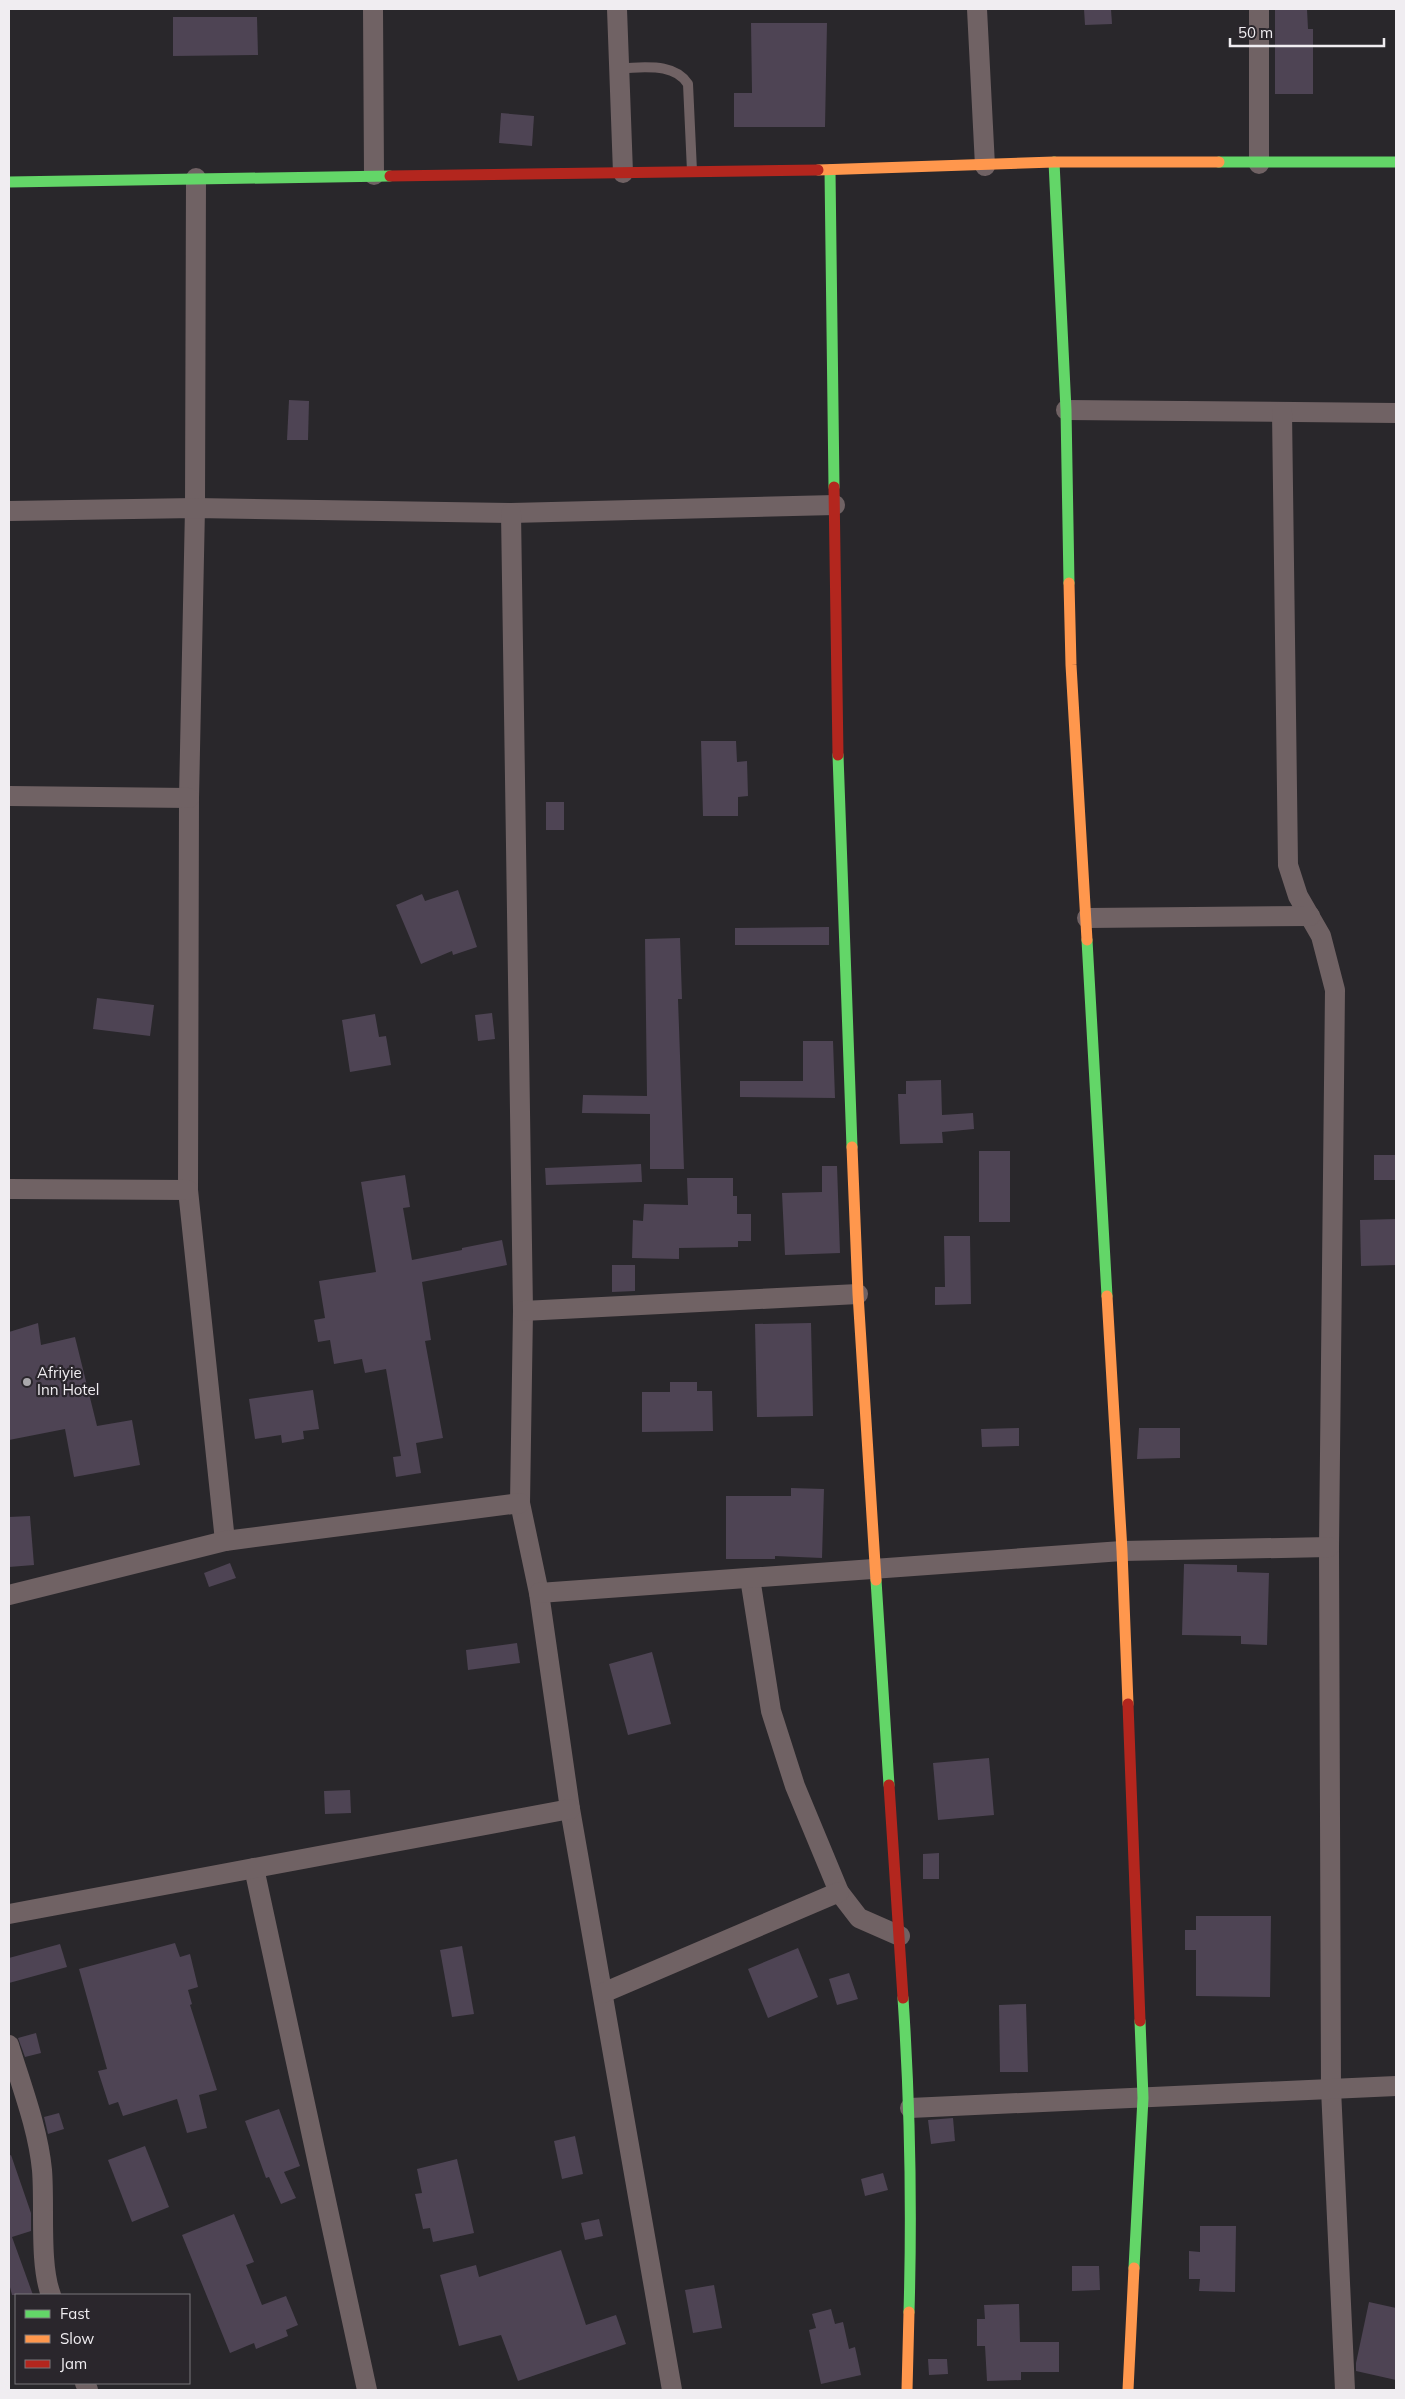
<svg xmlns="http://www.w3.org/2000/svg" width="1405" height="2399" font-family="Mulish,sans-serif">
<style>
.building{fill:#4e4454}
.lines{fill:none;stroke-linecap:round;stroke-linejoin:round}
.lane{stroke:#706264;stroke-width:10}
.street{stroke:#706264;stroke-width:20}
.fast{stroke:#63d668;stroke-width:11}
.slow{stroke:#ff974d;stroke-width:11}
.jam{stroke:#b3261e;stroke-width:11}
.poi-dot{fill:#aaa8ac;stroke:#2a262c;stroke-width:2}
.labels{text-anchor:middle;stroke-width:4.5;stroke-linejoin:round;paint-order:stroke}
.poi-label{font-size:15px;fill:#f0edf1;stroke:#2a262c;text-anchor:start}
</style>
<rect width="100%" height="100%" fill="#29272b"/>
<g class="building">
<path d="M1084 9H1111L1112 24 1085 25Z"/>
<path d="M1275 9H1307L1308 29H1313V94H1275Z"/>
<path d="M173 17H257L258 55 173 56Z"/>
<path d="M751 23H827L825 127H734V93H752Z"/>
<path d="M501 113 534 116 532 146 499 143Z"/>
<path d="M289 400 309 401 308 440H287Z"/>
<path d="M701 741H736L737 762 747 761 748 796 738 797V816H703Z"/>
<rect x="546" y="802" width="18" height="28"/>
<path d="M458 890 477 947 453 955 452 951 421 964 396 905 422 894 425 901Z"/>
<path d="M829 927V945H735V928Z"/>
<path d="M680 938 682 999H678L684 1169H650V1114L582 1113 583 1095 647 1096 645 939Z"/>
<path d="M97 998 154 1005 150 1036 93 1029Z"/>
<path d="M492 1013 495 1039 478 1041 475 1015Z"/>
<path d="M375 1014 379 1037 386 1036 391 1065 350 1072 342 1020Z"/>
<path d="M803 1041H833L835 1098 740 1097V1081H803Z"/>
<path d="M941 1080 942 1115 973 1113 974 1129 942 1132 943 1143 900 1144 898 1094H906V1081Z"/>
<rect x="979" y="1151" width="31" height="71"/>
<rect x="1374" y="1155" width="22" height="25"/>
<path d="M641 1164 642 1182 546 1185 545 1168Z"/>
<path d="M822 1166H837L840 1253 785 1255 782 1193 822 1192Z"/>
<path d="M405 1175 410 1207 403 1208 412 1260 462 1250V1248L502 1240 507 1265 422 1282 431 1340 425 1341 443 1438 416 1443 421 1473 396 1477 393 1457 401 1456 386 1369 365 1373 362 1359 334 1364 330 1340 318 1342 314 1320 325 1318 319 1281 376 1272 361 1182Z"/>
<path d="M687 1178H733V1196H737V1214H751V1241H738V1247L679 1248V1259L632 1258 633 1220 643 1221 644 1204 688 1205Z"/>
<path d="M1396 1219V1265L1361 1266 1360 1220Z"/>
<path d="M944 1236H970L971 1304 935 1305V1287H945Z"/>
<path d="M612 1265H635V1291L612 1292Z"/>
<path d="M38 1323 41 1345 75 1337 97 1426 132 1420 140 1465 74 1477 65 1429 9 1440V1332Z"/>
<path d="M811 1323 813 1416 757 1417 755 1324Z"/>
<path d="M670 1382H697V1391H712L713 1431 642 1432V1392H670Z"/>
<path d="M313 1390 319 1429 303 1431 304 1439 282 1443 281 1435 255 1439 249 1399Z"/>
<path d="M1019 1428V1446L982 1447 981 1429Z"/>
<path d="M1139 1428H1180V1458L1137 1459Z"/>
<path d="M791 1488 824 1489 822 1558 775 1556V1559H726V1496H791Z"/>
<path d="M30 1516 34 1565 9 1567V1517Z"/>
<path d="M230 1563 236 1578 209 1587 204 1573Z"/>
<path d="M1184 1564 1237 1565V1572L1269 1573 1267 1645 1241 1644V1636L1182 1635Z"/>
<path d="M517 1643 520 1663 468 1670 466 1650Z"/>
<path d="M652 1652 671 1724 628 1735 609 1664Z"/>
<path d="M989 1758 994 1815 938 1820 933 1763Z"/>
<path d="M350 1790 351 1813 325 1814 324 1791Z"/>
<path d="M939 1853V1879H923V1854Z"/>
<path d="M1196 1916H1271L1270 1997 1196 1996V1950H1185V1930H1196Z"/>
<path d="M175 1943 180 1957 190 1954 198 1987 188 1990 192 2004 190 2005 217 2090 199 2095 207 2128 187 2133 177 2099 123 2116 118 2102 109 2105 98 2071 107 2069 79 1969Z"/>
<path d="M60 1944 67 1967 9 1983V1958Z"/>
<path d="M462 1946 474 2014 452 2017 440 1950Z"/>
<path d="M798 1948 818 1997 768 2018 748 1969Z"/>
<path d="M849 1973 858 1999 837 2005 829 1979Z"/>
<path d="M1026 2004 1028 2072H1000L999 2005Z"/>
<path d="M36 2033 41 2053 25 2057 18 2038Z"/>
<path d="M279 2109 300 2166 284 2172 296 2198 281 2204 269 2177 266 2178 245 2121Z"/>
<path d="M59 2113 64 2129 48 2134 44 2117Z"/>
<path d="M953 2118 955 2141 931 2144 928 2120Z"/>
<path d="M575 2136 583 2174 562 2179 554 2141Z"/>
<path d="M145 2146 169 2207 132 2222 108 2160Z"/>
<path d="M11 2155 31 2213V2231L12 2237 33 2295H12L9 2283V2156Z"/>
<path d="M457 2159 474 2233 433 2242 430 2228 423 2229 415 2194 422 2193 417 2169Z"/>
<path d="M883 2173 888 2190 865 2196 861 2179Z"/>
<path d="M234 2214 254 2262 246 2265 262 2305 286 2296 298 2325 286 2330 288 2336 256 2349 254 2343 230 2353 182 2235Z"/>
<path d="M599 2219 603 2236 585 2240 581 2223Z"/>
<path d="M1200 2226H1236L1235 2292 1199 2291 1200 2279H1189V2251L1200 2252Z"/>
<path d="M561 2250 586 2325 616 2315 626 2344 518 2381 501 2335 459 2346 440 2275 476 2265 479 2277Z"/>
<path d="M1072 2266H1099L1100 2290 1072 2291Z"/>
<path d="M714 2285 722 2328 693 2333 685 2290Z"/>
<path d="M1369 2302 1396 2308V2380L1356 2371V2363Z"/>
<path d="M1019 2304 1020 2342H1059V2372H1021V2380L987 2381 985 2346H977V2319H985L984 2305Z"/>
<path d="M831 2309 835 2324 843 2322 849 2349 855 2347 861 2375 821 2384 809 2330 816 2328 812 2314Z"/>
<path d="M928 2359H947L948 2374 929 2375Z"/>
</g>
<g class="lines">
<path class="lane" d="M620 68C643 68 674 62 688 84L692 171"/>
<g class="street">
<path d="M373 9 374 175"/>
<path d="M617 9 623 173"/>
<path d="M977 9 985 166"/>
<path d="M1259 9V164"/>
<path d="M196 178 195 508 189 798 188 1190 225 1541"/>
<path d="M1066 410 1396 413"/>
<path d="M1282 412 1288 865 1298 896 1321 936 1335 990 1329 1547 1331 2089 1345 2390"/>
<path d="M9 511 195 508 511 513 835 505"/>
<path d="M511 513 523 1311 520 1503 539 1593 570 1809 672 2390"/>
<path d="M9 796 189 798"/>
<path d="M1087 918 1310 916"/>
<path d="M9 1189 188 1190"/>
<path d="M523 1311 858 1294"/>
<path d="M750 1578 771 1711 795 1786 839 1892 859 1918 900 1936"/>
<path d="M539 1593 1122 1551 1329 1547"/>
<path d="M9 1595 225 1541 520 1503"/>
<path d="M254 1868 367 2390"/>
<path d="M9 1914 570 1809"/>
<path d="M603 1993 839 1892"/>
<path d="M9 2045C21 2085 38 2128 42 2170 45 2206 39 2264 51 2295"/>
<path d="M910 2108 1396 2086"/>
<path d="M85 2383 88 2390"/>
</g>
<g class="fast">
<path d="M1054 162 1066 410 1069 583"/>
<path d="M1219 162H1396"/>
<path d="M830 170 834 487"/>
<path d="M9 182 390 176"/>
<path d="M838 755 852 1147"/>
<path d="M1087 940 1107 1296"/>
<path d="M876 1580 889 1785"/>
<path d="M903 1998C910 2103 912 2207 909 2312"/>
<path d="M1134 2268 1143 2098 1140 2021"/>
</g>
<g class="slow">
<path d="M818 170 1054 162H1219"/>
<path d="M1069 583 1071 665 1087 940"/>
<path d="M852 1147 858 1294 876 1580"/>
<path d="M1107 1296 1122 1551 1128 1704"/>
<path d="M907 2390 909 2312"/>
<path d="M1128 2390 1134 2268"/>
</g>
<g class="jam">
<path d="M390 176 818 170"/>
<path d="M834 487 838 755"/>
<path d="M1128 1704 1140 2021"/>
<path d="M889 1785 903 1998"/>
</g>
</g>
<circle class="poi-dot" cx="27" cy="1382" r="5"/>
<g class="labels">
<g class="poi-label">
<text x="37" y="1378">Afriyie<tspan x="37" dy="17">Inn Hotel</tspan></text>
</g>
</g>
<rect width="1405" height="2399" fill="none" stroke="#f0edf1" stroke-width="20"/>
<rect x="15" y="2294" width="175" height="90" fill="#2a262c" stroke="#79767b"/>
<rect x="25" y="2310" width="25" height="8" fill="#63d668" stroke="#79767b"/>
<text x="60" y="2319" font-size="15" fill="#f0edf1">Fast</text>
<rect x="25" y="2335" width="25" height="8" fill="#ff974d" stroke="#79767b"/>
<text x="60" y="2344" font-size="15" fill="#f0edf1">Slow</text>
<rect x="25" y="2360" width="25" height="8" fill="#b3261e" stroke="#79767b"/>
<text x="60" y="2369" font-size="15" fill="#f0edf1">Jam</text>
<path d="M1230 38v8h154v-8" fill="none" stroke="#f0edf1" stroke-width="2.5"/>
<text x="1238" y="38" font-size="15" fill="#f0edf1" stroke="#2a262c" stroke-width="4" paint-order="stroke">50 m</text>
</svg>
